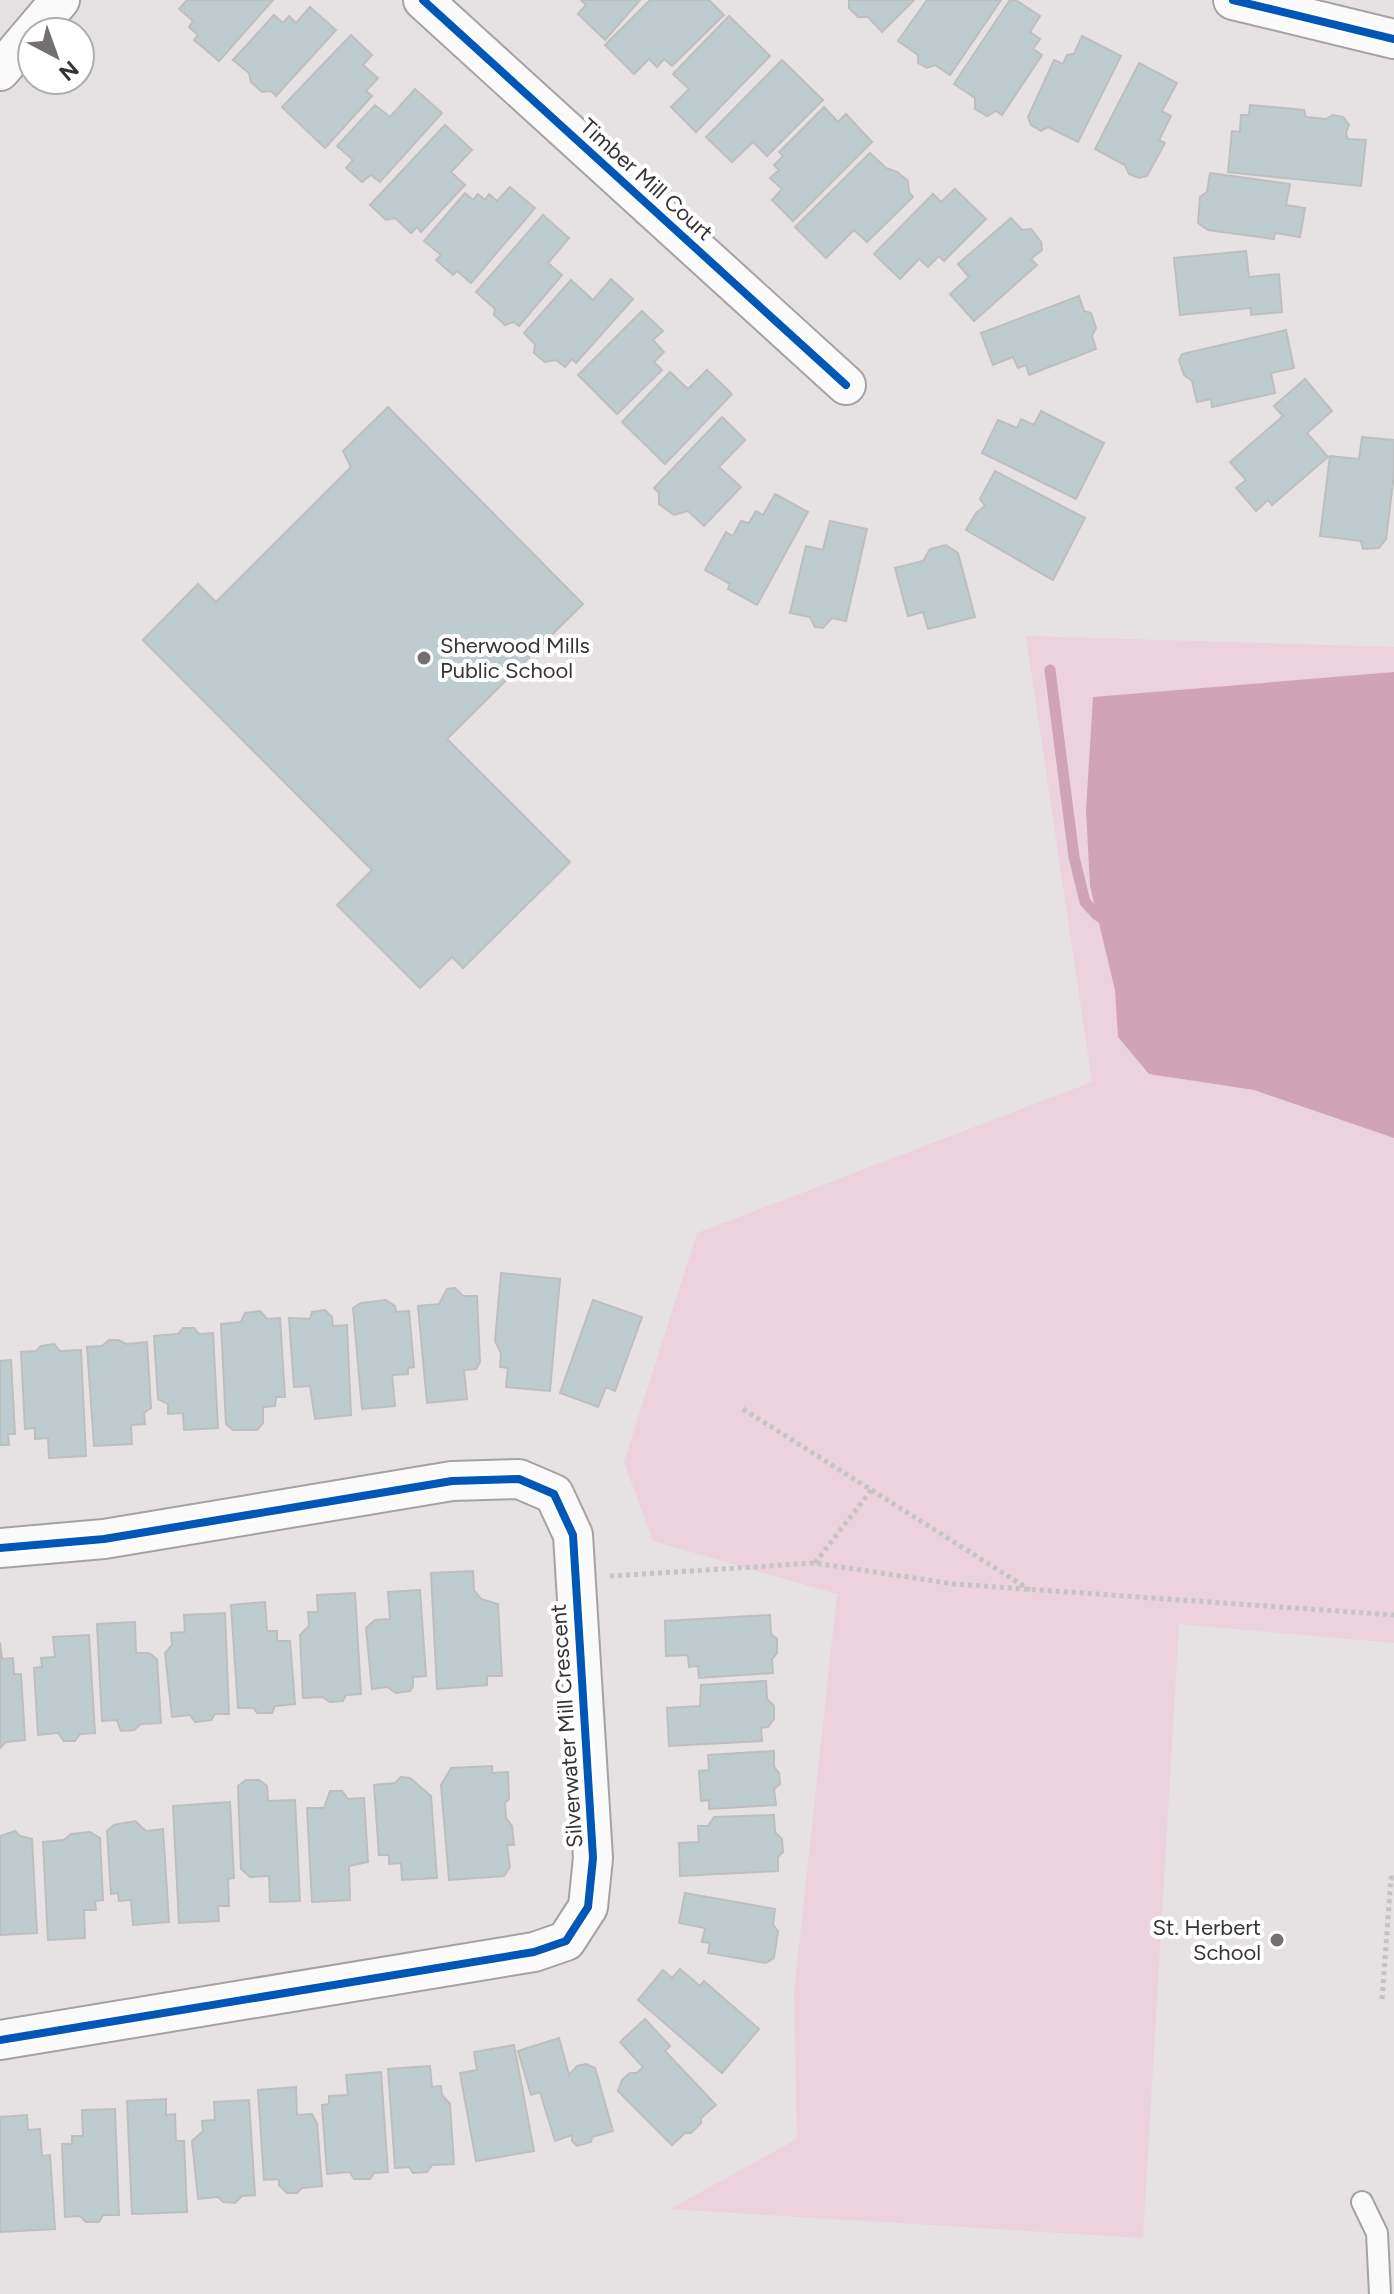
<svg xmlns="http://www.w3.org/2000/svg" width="1394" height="2294" font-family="Figtree,sans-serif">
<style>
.green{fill:#ecd2dc}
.water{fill:#d0a4b6}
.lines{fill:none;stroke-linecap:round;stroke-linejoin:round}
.stream{stroke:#d0a4b6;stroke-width:11}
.building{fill:#bfcccf;stroke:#bfbebf;stroke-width:2}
.lane-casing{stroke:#a6a2a4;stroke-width:24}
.street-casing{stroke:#a6a2a4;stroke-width:42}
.path{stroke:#c4c4c4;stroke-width:5;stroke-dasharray:4 4;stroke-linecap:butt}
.lane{stroke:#fbfafb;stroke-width:20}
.street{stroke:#fbfafb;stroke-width:38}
.cycleway-casing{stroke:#fff;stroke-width:13}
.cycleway{stroke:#0057b8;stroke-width:8}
.poi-dot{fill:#747071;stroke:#fff;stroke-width:3}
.labels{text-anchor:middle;stroke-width:8;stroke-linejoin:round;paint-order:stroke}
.street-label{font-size:22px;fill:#363334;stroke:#fff}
.poi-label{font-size:22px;fill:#363334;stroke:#fff;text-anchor:start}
</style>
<rect width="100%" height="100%" fill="#e6e1e3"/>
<path class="green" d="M1026 636 1394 647V1643L1179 1624 1143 2238 670 2209 797 2139 794 1993 837 1594 653 1541 624 1462 697 1233 1092 1082Z"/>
<path class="water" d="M1394 672V1138L1254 1090 1149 1074 1118 1037 1115 990 1090 886 1086 810 1093 697Z"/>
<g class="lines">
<path class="stream" d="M1050 670 1074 857 1085 902 1097 915 1109 922"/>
</g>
<g class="building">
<path d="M187 0H273L219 61 194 40 198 35 189 27 193 21 179 9Z"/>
<path d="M581 0H640L605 40 578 14 586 5Z"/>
<path d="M650 0H709L724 15 672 66 664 59 657 67 649 59 634 74 605 45Z"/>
<path d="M849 0H914L882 32 868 17H858L849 8Z"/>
<path d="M927 0H1001L950 75 935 65 927 68 918 63V55L898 41Z"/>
<path d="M1010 0H1016L1040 16 1030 32 1040 39 1033 49 1042 55 1002 115 996 111 987 116 975 109V98L954 84Z"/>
<path d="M310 7 336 30 276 96 271 91 262 92 251 82 249 73 233 60 274 15 283 23 289 16 296 23Z"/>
<path d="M729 16 770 56 696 132 671 107 689 89 673 74Z"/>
<path d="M351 35 372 55 363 65 378 78 366 91 372 96 325 148 282 107Z"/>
<path d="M1082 36 1121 56 1078 142 1048 127 1041 131 1031 125 1028 117 1054 60 1063 64 1067 55 1074 54Z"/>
<path d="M782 60 823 100 767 156 753 142 732 162 706 137Z"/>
<path d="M1139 63 1177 83 1162 111 1171 116 1159 140 1165 143 1147 176 1139 178 1129 174 1125 165 1095 149Z"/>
<path d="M415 89 442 113 380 182 371 175 362 182 346 168 353 160 337 146 375 105 390 117Z"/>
<path d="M1250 105 1304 110 1306 117 1326 119 1333 115 1343 117 1349 125 1346 133 1348 139 1366 140 1361 186 1228 172 1232 131 1240 132 1241 115H1249Z"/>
<path d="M824 107 838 122 846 114 872 142 793 221 772 200 782 189 770 178 779 170 774 165 783 156 779 152Z"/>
<path d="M445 125 472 150 451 172 465 185 421 232 417 227 411 233 395 218 386 220 370 205Z"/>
<path d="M870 153 886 168 897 172 908 181 909 192 913 197 867 242 854 230 826 258 795 227Z"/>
<path d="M1210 173 1290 184 1286 205 1305 208 1300 237 1275 233 1274 239 1208 230 1198 223 1200 197 1207 192Z"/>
<path d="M510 187 535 208 471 283 457 271 453 275 436 260 441 255 424 241 465 193 473 200 478 194 485 200 489 194 497 201Z"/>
<path d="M955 189 986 219 944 261 939 256 928 267 919 259 900 279 874 254 933 194 941 202Z"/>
<path d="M543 215 569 238 548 263 562 275 519 326 514 322 505 325 494 315 495 309 476 292Z"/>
<path d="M1011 218 1022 230 1031 229 1041 242 1042 250 1031 259 1037 265 974 321 950 294 969 277 958 264Z"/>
<path d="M1246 251 1249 277 1279 274 1282 312 1251 315V308L1180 315 1174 258Z"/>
<path d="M611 279 633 299 576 363 572 359 565 367 556 360 545 362 534 353 535 344 524 333 571 280 593 300Z"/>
<path d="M1079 296 1084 311 1091 313 1096 328 1092 336 1096 349 1029 375 1026 365 1018 368 1013 357 993 365 981 333Z"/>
<path d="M642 311 663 331 653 340 664 352 654 362 662 370 617 414 578 375Z"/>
<path d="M1286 330 1294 368 1271 373 1275 393 1212 407 1211 399 1197 402 1192 381 1184 375 1179 360 1182 354Z"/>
<path d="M707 370 732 394 665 464 622 422 670 372 688 389Z"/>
<path d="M1305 379 1332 411 1307 433 1328 457 1272 505 1268 500 1256 511 1236 488 1246 480 1230 462 1283 416 1274 406Z"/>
<path d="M388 407 583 604 447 739 570 862 463 968 452 957 420 988 337 905 372 870 143 640 198 584 216 602 351 467 343 451Z"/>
<path d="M1041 411 1104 443 1076 499 982 453 998 420 1017 428 1021 419 1034 425Z"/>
<path d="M722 417 745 440 719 467 741 487 704 526 688 511 674 515 659 504V493L654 488Z"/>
<path d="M1362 437 1394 440V474L1386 539 1379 548 1363 549 1361 541 1320 536 1330 456 1359 459Z"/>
<path d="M995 471 1085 518 1053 580 966 530 976 513 985 506 980 499Z"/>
<path d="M775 494 808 512 757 605 728 589 730 584 705 570 726 532 733 536 741 521 749 523 756 511 763 515Z"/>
<path d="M830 521 867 529 846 621 832 618 823 628 815 627 810 617 790 613 806 546 823 550Z"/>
<path d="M946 545 958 553 975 617 928 629 923 612 908 616 895 568 923 561 930 549Z"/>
<path d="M501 1273 560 1279 550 1391 506 1387 508 1368 500 1367 501 1353 495 1341Z"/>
<path d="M455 1288 463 1296H477L480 1362 476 1369 464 1370 467 1399 427 1403 418 1306 439 1304 447 1289Z"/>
<path d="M386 1300 395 1306 396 1312 409 1311 414 1367 408 1368V1374L392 1375 395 1406 362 1409 353 1308 361 1303Z"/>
<path d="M593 1300 642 1317 615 1391 606 1387 598 1407 560 1393Z"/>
<path d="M325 1310 332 1317 333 1326 347 1325 351 1415 315 1419 310 1386 294 1387 289 1318 310 1319 312 1312Z"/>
<path d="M260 1311 267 1319 280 1318 285 1397H276L275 1406 263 1407V1423L257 1430H233L226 1424 221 1324 241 1322 245 1313Z"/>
<path d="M183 1328H194L199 1334 213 1333 218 1428 184 1430 183 1413 168 1414V1404L158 1399 154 1336 178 1334Z"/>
<path d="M109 1340H118L126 1344 147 1342 151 1408 144 1413 145 1424 131 1425 132 1444 94 1446 87 1347 102 1346Z"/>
<path d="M54 1344 60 1351 81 1350 86 1456 49 1458 48 1438 35 1439V1428L25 1429 21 1352 36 1351 41 1346Z"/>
<path d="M11 1360 15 1434H8L9 1445H0V1361Z"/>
<path d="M473 1571 474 1590 481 1599 498 1604 502 1676H487V1685L437 1689 431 1573Z"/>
<path d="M420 1590 426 1676 413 1677V1686L410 1691 396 1693 387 1687 372 1689 366 1628 375 1620 390 1619 388 1592Z"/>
<path d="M355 1593 361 1694 346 1695 343 1701 330 1702 322 1697 303 1698 300 1635 309 1626 308 1612H318L317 1595Z"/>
<path d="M265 1602 267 1631H277V1641H290L295 1704 275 1706 272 1713H257L254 1708H238L231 1605Z"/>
<path d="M225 1613 229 1714H215L211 1720 195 1722 190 1715 172 1717 165 1653 172 1645 171 1633 185 1632 184 1615Z"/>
<path d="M770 1615 771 1634 777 1639V1653L772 1659 773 1673 699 1678 698 1666 689 1667 688 1655 666 1656 665 1621Z"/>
<path d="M135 1622 136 1653H149L157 1659 161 1723 141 1724 134 1730 121 1731 117 1720 102 1721 97 1624Z"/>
<path d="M89 1635 95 1733 80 1734 75 1741H64L58 1733 38 1735 34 1668 42 1667 41 1658 55 1657 53 1637Z"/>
<path d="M0 1642 2 1659 13 1658 14 1674H21L25 1740 6 1742 0 1748Z"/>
<path d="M766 1681 767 1699 774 1706V1719L768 1727 761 1728 762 1741 669 1746 667 1708 700 1706 701 1685Z"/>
<path d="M774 1751V1767L779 1773 780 1784 774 1789 776 1805 709 1809V1800L701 1801 699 1771 709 1770 708 1755Z"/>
<path d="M492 1766V1773L508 1772 509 1799 505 1803 506 1818 512 1826 514 1845H507L510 1867 504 1876 449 1880 441 1785 451 1768Z"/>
<path d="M401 1777 410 1778 431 1796 437 1878 402 1880 401 1863 389 1864V1855H379L374 1785 395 1783Z"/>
<path d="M246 1780H259L267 1786 268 1801 295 1800 300 1901 270 1902 269 1876 250 1877 241 1869 238 1786Z"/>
<path d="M330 1791H342L348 1799 364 1798 368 1862 349 1866 350 1900 312 1902 307 1808H324Z"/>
<path d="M230 1802 234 1878 228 1879 229 1906H218L219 1921 179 1923 173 1806Z"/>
<path d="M774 1815 775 1832 782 1839 783 1852 778 1857V1871L680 1876 679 1843 699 1842 698 1826H708L714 1817Z"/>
<path d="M135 1821 146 1831 163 1829 169 1922 133 1925 131 1900 119 1901 118 1893 111 1894 107 1831 114 1825Z"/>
<path d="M15 1831 20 1836 32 1839 37 1933 0 1935V1836Z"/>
<path d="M90 1832 100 1838 103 1900 95 1901 96 1910H84L85 1938 48 1940 43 1842 64 1840 71 1834Z"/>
<path d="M685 1893 775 1909 773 1925 778 1931 774 1958 766 1963 708 1953 710 1943 702 1942 705 1928 679 1923Z"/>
<path d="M680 1969 700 1986 704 1981 759 2029 722 2073 638 2000 663 1970 672 1978Z"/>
<path d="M645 2019 670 2046 665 2051 716 2105 701 2118V2123L691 2133H685L672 2145 618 2091 622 2080 630 2073H637L643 2067 620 2042Z"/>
<path d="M559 2038 569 2075 577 2066 586 2064 595 2068 613 2131 592 2137 591 2142 577 2146 572 2141V2135L555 2141 540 2092 531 2095 518 2051Z"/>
<path d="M514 2045 534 2151 476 2161 460 2073 477 2070 474 2052Z"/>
<path d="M430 2066 432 2087 441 2086 442 2095 450 2104 454 2164 432 2165 427 2172 413 2173 409 2167 395 2168 388 2069Z"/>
<path d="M381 2072 388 2172 374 2173 370 2179H354L350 2172 327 2174 322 2105 329 2104V2096L348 2095 346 2075Z"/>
<path d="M296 2087 297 2115 312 2114 317 2123 322 2186 302 2188 297 2193H287L279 2185V2179L264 2180 258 2090Z"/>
<path d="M166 2099V2115L175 2114 176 2141H184L187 2212 132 2214 127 2101Z"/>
<path d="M249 2100 255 2195 242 2196 235 2203 223 2202 218 2197 198 2199 192 2141 203 2131 202 2121 215 2120 214 2102Z"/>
<path d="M115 2109 119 2215H103L99 2222H86L80 2216 65 2217 62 2144H72V2136H83L82 2110Z"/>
<path d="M27 2115 28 2130 40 2129 42 2156 50 2155 55 2229 0 2232V2117Z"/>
</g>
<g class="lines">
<g class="lane-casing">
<path id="lane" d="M1362 2202 1377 2233 1380 2294"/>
</g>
<g class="street-casing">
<g id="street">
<path d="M423 0 846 385"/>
<path d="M1233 0 1394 39"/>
<path d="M0 71 60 0"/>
<path d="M0 1548 104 1539 452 1481 519 1479 554 1494 573 1535 593 1858 588 1907 566 1941 534 1952 0 2040"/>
</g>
</g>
<g class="path">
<path d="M743 1409 1030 1590"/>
<path d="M815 1563 872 1489"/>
<path d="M610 1576 815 1563 954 1584 1394 1615"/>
<path d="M1382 1999 1391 1878H1394"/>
</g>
<use href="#lane" class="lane"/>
<use href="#street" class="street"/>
<g class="cycleway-casing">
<g id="cycleway">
<path d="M423 0 846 385"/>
<path d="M1233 0 1394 39"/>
<path d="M0 1548 104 1539 452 1481 519 1479 554 1494 573 1535 593 1858 588 1907 566 1941 534 1952 0 2040"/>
</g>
</g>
<use href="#cycleway" class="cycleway"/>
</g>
<g class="poi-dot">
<circle cx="424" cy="658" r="8"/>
<circle cx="1277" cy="1940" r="8"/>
</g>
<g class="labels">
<g class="street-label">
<text transform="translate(647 179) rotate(42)" y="8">Timber Mill Court</text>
<text transform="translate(566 1726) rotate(-94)" y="8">Silverwater Mill Crescent</text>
</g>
<g class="poi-label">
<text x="440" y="653">Sherwood Mills<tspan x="440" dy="25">Public School</tspan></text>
<text x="1261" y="1935" text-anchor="end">St. Herbert<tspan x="1261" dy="25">School</tspan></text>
</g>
</g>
<g transform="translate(56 56) rotate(139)"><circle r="38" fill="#ffffff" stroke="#afadae" stroke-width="2"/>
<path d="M0-6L14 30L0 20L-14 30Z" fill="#747071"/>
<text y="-12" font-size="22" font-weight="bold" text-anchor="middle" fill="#363334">N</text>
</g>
</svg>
